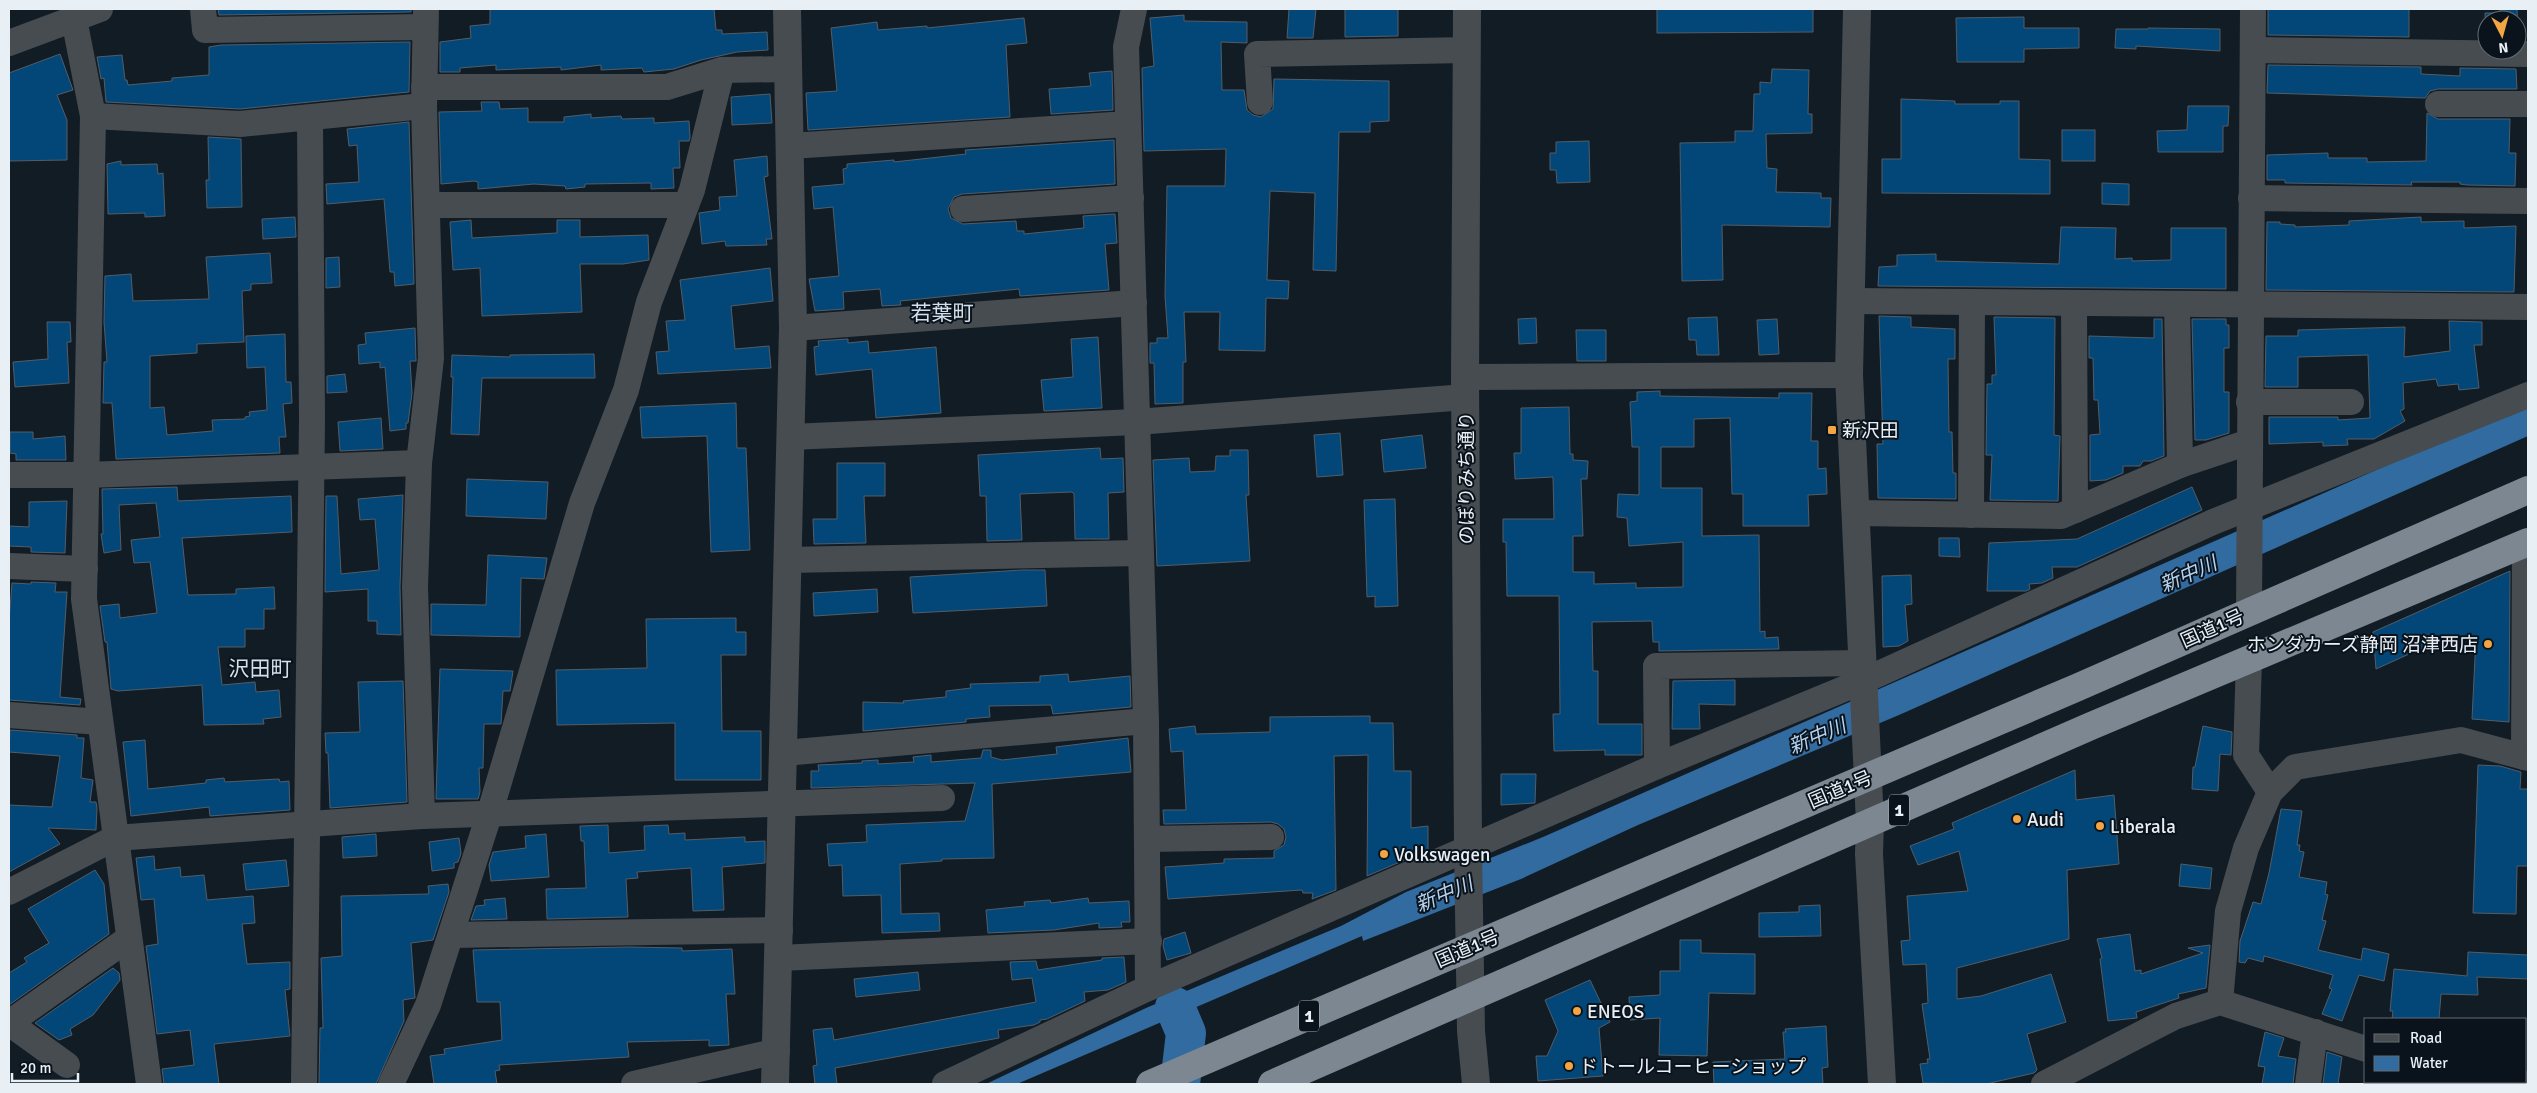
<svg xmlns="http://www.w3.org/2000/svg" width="2537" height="1093" font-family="Signika,'Noto Sans JP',sans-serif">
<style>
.water{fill:#316b9f}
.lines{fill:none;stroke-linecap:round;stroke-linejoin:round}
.river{stroke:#316b9f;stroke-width:40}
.building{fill:#034778;stroke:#515d68}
.minor{stroke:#474c51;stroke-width:26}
.tertiary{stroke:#474c51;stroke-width:28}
.trunk{stroke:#7c8792;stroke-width:28}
.poi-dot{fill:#f3a443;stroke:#0a131b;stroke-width:2}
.labels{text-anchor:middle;stroke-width:4;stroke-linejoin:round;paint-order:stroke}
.shield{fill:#0a131b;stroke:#a5adb4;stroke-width:1}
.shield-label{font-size:18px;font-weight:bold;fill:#e8eff5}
.poi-label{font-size:19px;fill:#e8eff5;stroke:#0a131b;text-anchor:start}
.street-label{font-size:19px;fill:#e8eff5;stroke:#0a131b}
.water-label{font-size:20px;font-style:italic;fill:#b5d3f1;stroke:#0a131b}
.quarter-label{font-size:21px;fill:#d2dfec;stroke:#0a131b}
</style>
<rect width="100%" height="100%" fill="#121c25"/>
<path class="water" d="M2528 403V436L1899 715 1638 825 1521 879 1363 941 1362 936 1017 1084H986L1146 1008 1341 926 1406 892 1543 837Z"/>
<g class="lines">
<path class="river" d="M1175 1007 1186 1033 1180 1084"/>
</g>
<g class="building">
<path d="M218 9H411V12L219 15Z"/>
<path d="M490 9H714L716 30H722V34L767 32 768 50 737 52 701 60 674 69 644 72 642 68 601 70V65L561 70V67L496 70V65L460 68V72H440V42L471 38 470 26 490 24Z"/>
<path d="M1289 9H1316L1313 38H1287Z"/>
<path d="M1345 9H1398V36L1345 37Z"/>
<path d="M1657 9H1813V32L1657 33Z"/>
<path d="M2268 9H2409V37L2268 35Z"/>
<path d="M2500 9H2517L2518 39 2517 20H2487L2486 38 2485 13H2500Z"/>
<path d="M1184 15V21L1247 22V43L1221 42 1222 90H1244L1247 110 1253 115 1261 117 1273 109 1274 79 1389 81V121L1370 122V132H1339L1336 271 1313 270 1315 193 1270 191 1267 280 1289 281 1288 299 1266 298 1265 351 1219 350 1220 312H1184L1186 362H1183V403L1155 404 1154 363H1150V343H1157V338H1168L1165 296 1167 186H1225L1226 149 1144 151 1142 68 1154 66 1150 18Z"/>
<path d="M2024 17V28H2079V48L2024 49V62H1957L1956 18Z"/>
<path d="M1024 18 1027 43 1006 45 1010 117 808 130 806 93 837 91 831 28 877 22 878 30 927 26V28Z"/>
<path d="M2148 28 2220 29V51L2136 46V49L2115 48 2116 29H2148Z"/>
<path d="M410 42 409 92 240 109 106 102 104 78 101 79 97 57 122 55 125 80H127L128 85 172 81V78L209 75V47L221 45Z"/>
<path d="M60 54 73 90 57 95 67 120V160L9 161V73Z"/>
<path d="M2268 65 2421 67V74L2460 76V68L2516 69 2517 89H2438L2430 91 2425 98 2267 93Z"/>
<path d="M1772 69 1809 70 1808 114H1812V133L1766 134 1767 168 1777 169 1776 192 1821 193V198H1831L1830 227 1722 225 1723 280 1682 281 1680 143 1735 142V131H1753L1754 94H1760V82L1771 83Z"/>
<path d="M1112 71 1113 110 1051 114 1049 89 1091 86 1089 73Z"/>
<path d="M770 94 772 123 732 125 731 97Z"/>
<path d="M1901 99 1955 101V104H2000V101H2019V159L2050 160V194L1882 193V159H1901Z"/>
<path d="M481 102H499L500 109 528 108V122H564V117L591 114V118L621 116 622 119 654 118V123L689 121 690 137 689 141H679L680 168H673L674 188 651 189V183L585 184V187L566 189 565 186 534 184 478 189V182L474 181 441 184 439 112 482 111Z"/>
<path d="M2188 106H2229L2228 126H2223V152H2158L2157 131 2187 130Z"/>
<path d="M2427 113 2438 119H2510L2509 153H2516L2515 186 2467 185 2460 184V182H2411L2412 185 2285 183V180H2267V155L2328 153V158H2367V162L2426 161Z"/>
<path d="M409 122 414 284 395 286 394 272H390L384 199 327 204 326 184 359 182 357 145 349 146 347 129Z"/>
<rect x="2062" y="130" width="33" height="31"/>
<path d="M208 137 241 139 242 207 207 208 206 180H209Z"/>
<path d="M1114 140 1115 184 962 194 954 197 948 209 951 218 963 224 1016 221 1017 231H1024V234L1084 228 1083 216 1115 214 1117 243 1105 244 1109 290 1020 296 1019 289 900 301 901 305 882 306 880 289 843 292 844 309 815 311 809 279 839 276 833 207 814 209 812 187 844 184 843 169 847 168V164L894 160V162L966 154 965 150Z"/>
<path d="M1589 141 1590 182 1557 183 1556 170H1550V153H1556V142Z"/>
<path d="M767 156 768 176 764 177 772 239H766L767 245 726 246 725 241 702 244 699 213 720 210 719 197 737 196 734 160Z"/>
<path d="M121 161V165L157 164 158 174 163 173 165 216 145 217V213L108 214 107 164Z"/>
<path d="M2102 183 2129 184V205L2102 204Z"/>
<path d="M295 217 296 237 263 239 262 219Z"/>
<path d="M2421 217V222L2464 221V228L2516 226 2514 292 2266 290 2267 222H2280V224L2295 225V227L2349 225V221Z"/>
<path d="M471 220 472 238 557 233V220H580V237L648 235 649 260 623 264H580L582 312 482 316 480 268 453 270 450 222Z"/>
<path d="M2061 227 2116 228 2115 259 2132 258V261L2171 260V228H2226V289L1878 286 1879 267 1897 266V255L1936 254V261L2059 264Z"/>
<path d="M270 253 272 283 251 284V290L242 291 244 342 197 344V353L150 356V408L164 407 167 435 213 431 212 420 245 419V417L250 416 249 412 267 410 265 367 247 368 246 336 285 334 286 382H291L292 403 283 404 286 437H279L280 453 116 459 112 403H103L104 362H107L104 322 105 276 131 274 133 301 209 299 206 257Z"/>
<path d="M339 257 340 287 326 288V258Z"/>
<path d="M770 268 773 301 731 306 735 349 769 346 771 368 658 374 656 352 669 351 666 321 685 320 680 280Z"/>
<path d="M1879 316 1911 317V327L1955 329V359H1948L1949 432H1952L1953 473H1956V499L1878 498 1877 444H1883Z"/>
<path d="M1717 317 1719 355H1697L1696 340H1689L1688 318Z"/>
<path d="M1994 317 2055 318 2054 435 2060 436 2058 501 1990 500 1992 455H1986L1987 384H1992V375H1996Z"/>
<path d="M1536 318 1537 343 1519 344 1518 319Z"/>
<path d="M1777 319 1779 354 1759 355 1757 320Z"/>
<path d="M2154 319H2162L2164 456 2151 461H2143L2140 466H2123V473L2106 480 2090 481V435L2100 434 2098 400H2094L2093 358H2089V336L2154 338Z"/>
<path d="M2192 319H2226V325H2229V348H2224V392H2229V433L2206 440H2195Z"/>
<path d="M2449 321 2482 322V345H2474L2479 388 2459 390 2458 384 2438 386 2436 379 2403 383 2404 409 2400 411 2405 421 2374 439H2347L2348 445 2323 446V442L2269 444V417H2338V420L2370 418 2368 355 2298 357V387H2265L2266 336H2298V330L2405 327 2404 357 2450 351Z"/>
<path d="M47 322H70L71 342H67L69 383 15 387 13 362 48 359Z"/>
<path d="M415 328 416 361H410L412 393 408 423H406V429L390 431 385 367 380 368V362L359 364 358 345 366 344 365 333Z"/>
<path d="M1576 330H1606V361H1577Z"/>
<path d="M1098 337 1102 408 1044 411 1041 380 1073 377 1071 339Z"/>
<path d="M848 339V343L868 341 869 353 936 347 941 413 876 418 872 369 816 375 814 347 819 346 818 341Z"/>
<path d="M594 354 595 378H482L479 435 451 434 453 377H451L452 355 510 357V355Z"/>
<path d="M345 374 347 392 327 393V376Z"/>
<path d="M1660 391V396L1779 398V393H1812L1811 441H1818V469L1826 468 1827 494 1808 495 1809 526H1743V494H1732L1730 418 1694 419V447H1661V488H1702V536L1759 535 1760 632 1765 631V638L1778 637 1779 649 1659 651V642H1653L1652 621 1592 622 1593 671H1598V724H1642V755H1605V750L1554 751 1553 714H1560L1559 596H1507L1506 542H1503V519H1554L1553 477 1515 479 1514 453H1521V408L1569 407 1570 454H1573V460L1588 461 1587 479H1581L1583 536H1573V572H1594V584L1636 583V588L1683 587V542L1629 546 1627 518 1617 517 1618 494 1639 495V447H1632L1630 402 1637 401V392Z"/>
<path d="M736 403 737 448H746L750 550 711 552 707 436 642 438 640 407Z"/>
<path d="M381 418 383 449 340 451 338 422Z"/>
<path d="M10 432H33V439L65 436 66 460H16V454L10 453Z"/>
<path d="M1340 433 1343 475 1317 477 1314 435Z"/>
<path d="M1422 435 1426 468 1384 472 1381 440Z"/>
<path d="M1100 448 1101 459 1123 458 1124 492 1108 493 1109 539H1075L1074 494 1072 492 1020 494 1022 540 987 541 986 496H980L978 455Z"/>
<path d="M1230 450H1248L1249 495H1246L1250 561 1157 566 1153 460 1189 458 1190 472 1215 471 1216 456H1230Z"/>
<path d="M837 463H885V496H864L866 543 814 544 813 519H837Z"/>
<path d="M467 479 548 482 546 519 466 516Z"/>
<path d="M177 487 178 501 291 496 292 532 182 538 188 595 236 594V589L274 587 275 609H264V629H245V647H218L222 685 255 682 256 692 279 690 281 717 263 719 264 724 204 725 202 685 118 691 111 689 107 642H105L100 606 119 604 120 618 157 613 150 562 134 563 131 540 160 537 156 503 119 505 121 550 104 553 101 534H103L102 489Z"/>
<path d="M2192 487 2202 510 2077 567H2052L2053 578 2042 583 2029 584 2030 589 2026 591H1987L1989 543 2077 539Z"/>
<path d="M403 495 400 587 401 635 377 634V621H368V589L325 592 326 496H337L341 574 379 570 375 519 360 520 358 499Z"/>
<path d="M1395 499 1398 606 1375 607V596L1367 597 1364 500Z"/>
<path d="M67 501 65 553 31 552V547L9 546V526L29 527V502Z"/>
<path d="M1939 538H1959L1960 557 1939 556Z"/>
<path d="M488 555 547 558 544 579 521 578 520 637 431 635V604L486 605Z"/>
<path d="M1022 570H1045L1047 606 913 613 910 577Z"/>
<path d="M2510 571 2509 722 2472 719 2476 637 2442 639 2376 669 2373 632Z"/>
<path d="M1911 575 1912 604 1905 605 1908 641 1899 646 1883 647 1882 576Z"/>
<path d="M31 582 56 583 55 592H67L60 697 81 699 80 705 9 700V622L12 583 31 584Z"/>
<path d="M877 589 878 612 814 616 813 593Z"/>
<path d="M736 618V632H746V655H721L722 731H761V780H675V723L557 725 556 670 647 668 646 619Z"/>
<path d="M440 669 513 671 510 691H503L501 724H484L483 768H479L480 792 478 799H436Z"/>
<path d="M1068 674 1069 682 1130 676 1131 707 1053 714 1051 705 989 706 990 717 966 719V722L863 731V702L904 703 903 701 946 697V691L971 688 970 684 1040 682V676Z"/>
<path d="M1735 680V705L1699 704 1700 729H1672L1673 681Z"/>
<path d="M403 681 407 802 330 808 328 753H326L325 733 360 732 358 682Z"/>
<path d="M1370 716V723H1393L1394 771H1411V828L1428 826V850L1367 876 1368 755 1334 756 1336 890 1312 899 1313 893H1303L1302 890 1168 899 1165 867 1224 863V859L1274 858V851L1284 845 1286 837 1284 829 1278 824 1271 822 1164 824 1163 810H1186L1183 751 1171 752 1169 729 1195 726 1196 734 1270 732V717Z"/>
<path d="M2203 726 2232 732 2231 755 2220 754 2218 791 2192 789 2193 767H2195Z"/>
<path d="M10 730 77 735V738H84L81 778 93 780 90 802H96L97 808 96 830 48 828 60 844 9 872V805L52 807 60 756 9 752Z"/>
<path d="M1128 738 1131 772 992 784 994 858 942 859V861L900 864 901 914 939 913 940 931 882 933 881 895 843 896 842 865 829 866 827 844 867 842 866 825 965 821 975 783 811 788V771H819L818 765 862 763V761L878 760V764L914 762 913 757 931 755V762L981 758 983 750H991V757L1002 760 1057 754 1056 747Z"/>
<path d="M145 740 148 789 206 783V780L224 778 225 782 279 779 280 782 289 781 290 810 210 816 209 807 131 816 123 742Z"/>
<path d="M2478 765 2500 766 2521 772 2520 789H2528V866H2517L2516 914 2473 913Z"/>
<path d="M2075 770 2076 800 2114 795 2119 864 2067 870 2069 939 1957 968V999L1981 996 2051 974 2066 1022 2027 1034 2037 1070 2034 1073 1986 1084 1923 1083 1920 1064 1928 1063 1927 1059H1930L1922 1004 1928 1003 1926 964 1903 965 1901 941 1910 940 1907 896 1968 891 1959 851 1918 865 1910 846 1954 829 1952 823Z"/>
<path d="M1501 774H1536L1535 803 1501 805Z"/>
<path d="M2281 809 2302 811 2297 845H2300L2299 851 2304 852 2299 877 2327 882 2325 894 2328 895 2322 920 2326 921 2318 950 2361 960 2363 948 2389 954 2384 981 2359 975 2342 1021 2322 1014 2332 989 2329 988 2333 975 2264 956 2263 962 2248 958 2245 963 2239 962 2240 941 2253 902 2261 904 2269 873Z"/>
<path d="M608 825 609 853 645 850 644 826 668 825 669 834 685 833V840L745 837V842L765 841V863L722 867 724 910 693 911 691 868 637 872 638 878 626 879 628 917 547 919 546 889 586 888 584 841H581L580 826Z"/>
<path d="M376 834 377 856 343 858 342 837Z"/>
<path d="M546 834 549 877 491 881 489 865 493 852 526 848 525 836Z"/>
<path d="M459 838 461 853 458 862 454 863V868L432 871 429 842Z"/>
<path d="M154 856 155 870 180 867 181 877 204 875 207 900 253 896 255 923 242 924 247 964 290 962V989L285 990 290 1036 214 1044 219 1084H164L162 1069 194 1065 190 1030 157 1034 146 946 158 944 154 899 141 900 136 858Z"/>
<path d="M286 860 289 886 246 890 243 864Z"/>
<path d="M2181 864 2212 868 2210 889 2179 886Z"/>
<path d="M95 870 104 884 109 934 9 1005V973L27 962 24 958 49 943 28 909Z"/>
<path d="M448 884 449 892 433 940 411 943 415 998 403 1000 404 1021 376 1084H319L320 1028H323L321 958 342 956 341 896 429 894 428 886Z"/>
<path d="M505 898 507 919 471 920 476 906 485 905 484 900Z"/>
<path d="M1088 898 1089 903 1129 901 1130 922H1121L1122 927 1099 928V923L1054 930 988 933 986 910 1025 906 1024 902 1050 900 1051 903Z"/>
<path d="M1820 905 1821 936 1759 937V913L1799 912V906Z"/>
<path d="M1185 932 1191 953 1167 960 1163 946 1164 939Z"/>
<path d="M2130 934 2135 971 2141 970V974L2203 953 2188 948 2210 945 2206 988 2178 994 2179 998 2136 1012 2137 1018 2108 1021 2100 959 2102 958 2097 939Z"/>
<path d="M1680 940H1701V953L1755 954V994L1709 993 1707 1056 1659 1055 1660 1018 1630 1020 1629 997 1660 995V971H1680Z"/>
<path d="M629 947 682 948V951L732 949 735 994H726L729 1045 709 1046V1040L627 1042 629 1057 499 1065 500 1070 495 1071 497 1084H434L430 1056 445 1054 444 1049 502 1040 500 1002H477L473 950Z"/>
<path d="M2468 952 2528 955V979L2477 977 2478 995 2441 994 2439 1019H2392L2393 1011H2390L2394 969 2467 976Z"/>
<path d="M1124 957 1126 982 1108 990 1084 992 1085 1001 1047 1019 1040 1020V1022L1034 1025 998 1030 999 1038 835 1068 837 1084H815L813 1066 817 1065 813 1030 832 1028 834 1040 1036 1002 1032 978 1012 980 1010 962 1036 961 1038 970 1102 960V958Z"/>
<path d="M113 968 119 973 120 980 93 1015 70 1029 72 1035 59 1040 35 1023Z"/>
<path d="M918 972 920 990 856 997 854 979Z"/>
<path d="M1590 980 1610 1022 1599 1028 1603 1076 1538 1081 1536 1056H1547L1558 1031 1545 1000Z"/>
<path d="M1826 1026 1828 1067 1822 1068 1823 1084H1714L1713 1062 1785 1059 1783 1032H1786L1785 1029Z"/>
<path d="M2265 1032 2284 1038 2278 1056 2296 1059 2293 1084H2262L2265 1067 2258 1066Z"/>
<path d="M2327 1052 2342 1057 2338 1084H2323Z"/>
</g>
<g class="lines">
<g class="minor">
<path d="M203 9 205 30 424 27"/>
<path d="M1134 9 1126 47 1146 721 1148 988"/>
<path d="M74 19 93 116 84 599 149 1084"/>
<path d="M9 43 100 9"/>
<path d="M2253 50 2528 54"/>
<path d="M424 87H667L722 70 789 69"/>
<path d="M1260 102 1257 54 1467 50"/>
<path d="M2438 104H2528"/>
<path d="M93 116 240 124 424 106"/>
<path d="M790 146 1128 124"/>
<path d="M2251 198 2528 201"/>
<path d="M429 205H686"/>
<path d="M963 209 1131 198"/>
<path d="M1851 301 2528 307"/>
<path d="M2074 303 2075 510"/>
<path d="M2177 304 2180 465"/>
<path d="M793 328 1134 303"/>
<path d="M1465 377 1849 375"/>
<path d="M2249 402H2351"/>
<path d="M790 437 1136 422 1466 397"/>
<path d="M9 475H86L419 463"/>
<path d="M1855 513 2061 516 2180 465 2249 442"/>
<path d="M1971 515 1972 302"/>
<path d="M787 560 1140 553"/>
<path d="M9 566 85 569"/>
<path d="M2249 612 2253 9"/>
<path d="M2249 659 2246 755 2270 792"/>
<path d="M9 715 100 722"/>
<path d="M784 753 1146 721"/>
<path d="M2524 757 2525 543"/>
<path d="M1657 766 1656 666 1862 663"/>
<path d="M422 816 415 587 419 463 431 358 424 106 426 9"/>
<path d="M1148 839 1271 837"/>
<path d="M9 892 115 838 422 816 942 798"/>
<path d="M451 935 780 930"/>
<path d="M779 958 1149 941"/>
<path d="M2220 1002 2228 911 2246 848 2270 792 2295 767 2461 740 2528 758"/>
<path d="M67 1065 9 1023 129 938"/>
<path d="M2503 1082 2528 1084"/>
<path d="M304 1084 312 419 310 119"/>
<path d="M391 1084 428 1005 490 812 582 503 626 390 649 302 692 190 722 70"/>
<path d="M634 1084 777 1051"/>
<path d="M945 1084 1148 988 1657 766 1863 681 2213 522 2528 395"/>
<path d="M2044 1084 2176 1016 2220 1002 2366 1049"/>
<path d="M2308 1084 2315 1032"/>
</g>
<g class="tertiary">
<path d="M1467 9 1465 377 1468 848 1471 1031 1476 1084"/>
<path d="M1857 9 1849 375 1870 823 1869 854 1882 1084"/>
<path d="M775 1084 793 328 787 9"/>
</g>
<g class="trunk">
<path d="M1150 1084 2076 688 2528 490"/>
<path d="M1272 1084 2091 726 2528 542"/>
</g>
</g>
<g class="poi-dot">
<rect x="1827" y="425" width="10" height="10" rx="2.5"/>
<circle cx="2488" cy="644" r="5"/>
<circle cx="2017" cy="819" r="5"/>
<circle cx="2100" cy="826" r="5"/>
<circle cx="1384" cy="854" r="5"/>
<circle cx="1577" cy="1011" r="5"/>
<circle cx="1569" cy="1066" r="5"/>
</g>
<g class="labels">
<g class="shield">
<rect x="1889" y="794.5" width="20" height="31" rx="4"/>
<rect x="1299" y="1000.5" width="20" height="31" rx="4"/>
</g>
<g class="shield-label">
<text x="1899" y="816">1</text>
<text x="1309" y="1022">1</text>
</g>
<g class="poi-label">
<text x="1842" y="437">新沢田</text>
<text x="2478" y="651" text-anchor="end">ホンダカーズ静岡 沼津西店</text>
<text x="2027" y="826">Audi</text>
<text x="2110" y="833">Liberala</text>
<text x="1394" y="861">Volkswagen</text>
<text x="1587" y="1018">ENEOS</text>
<text x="1579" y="1073">ドトールコーヒーショップ</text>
</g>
<g class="street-label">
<text transform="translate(1466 478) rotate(-90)" y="7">のぼりみち通り</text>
<text transform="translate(2212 628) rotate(-24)" y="7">国道1号</text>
<text transform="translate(1840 789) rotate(-23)" y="7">国道1号</text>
<text transform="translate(1467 948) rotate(-23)" y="7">国道1号</text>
</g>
<g class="water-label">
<text transform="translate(2188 574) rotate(-24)" y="7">新中川</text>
<text transform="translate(1817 736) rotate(-23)" y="7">新中川</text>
<text transform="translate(1444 894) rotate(-23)" y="7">新中川</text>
</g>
<g class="quarter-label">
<text x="942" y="320">若葉町</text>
<text x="260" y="676">沢田町</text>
</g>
</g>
<rect width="2537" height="1093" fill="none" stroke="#e8eff5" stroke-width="20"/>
<rect x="2364" y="1018" width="162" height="65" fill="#0a131b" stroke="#636b72"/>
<rect x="2374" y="1034" width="25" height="8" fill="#474c51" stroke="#636b72"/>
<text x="2410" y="1043" font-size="15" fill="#e8eff5">Road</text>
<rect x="2374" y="1056" width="25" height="15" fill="#316b9f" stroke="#636b72"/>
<text x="2410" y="1068" font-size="15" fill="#e8eff5">Water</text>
<g transform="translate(2502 35) rotate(174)"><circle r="24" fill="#0a131b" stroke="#636b72"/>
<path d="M0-4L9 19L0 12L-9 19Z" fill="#f3a443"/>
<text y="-8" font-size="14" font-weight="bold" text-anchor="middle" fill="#e8eff5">N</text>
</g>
<path d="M12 1073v8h66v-8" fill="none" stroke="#e8eff5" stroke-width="2.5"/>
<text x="20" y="1073" font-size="15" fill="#e8eff5" stroke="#0a131b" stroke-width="4" paint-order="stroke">20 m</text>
</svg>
